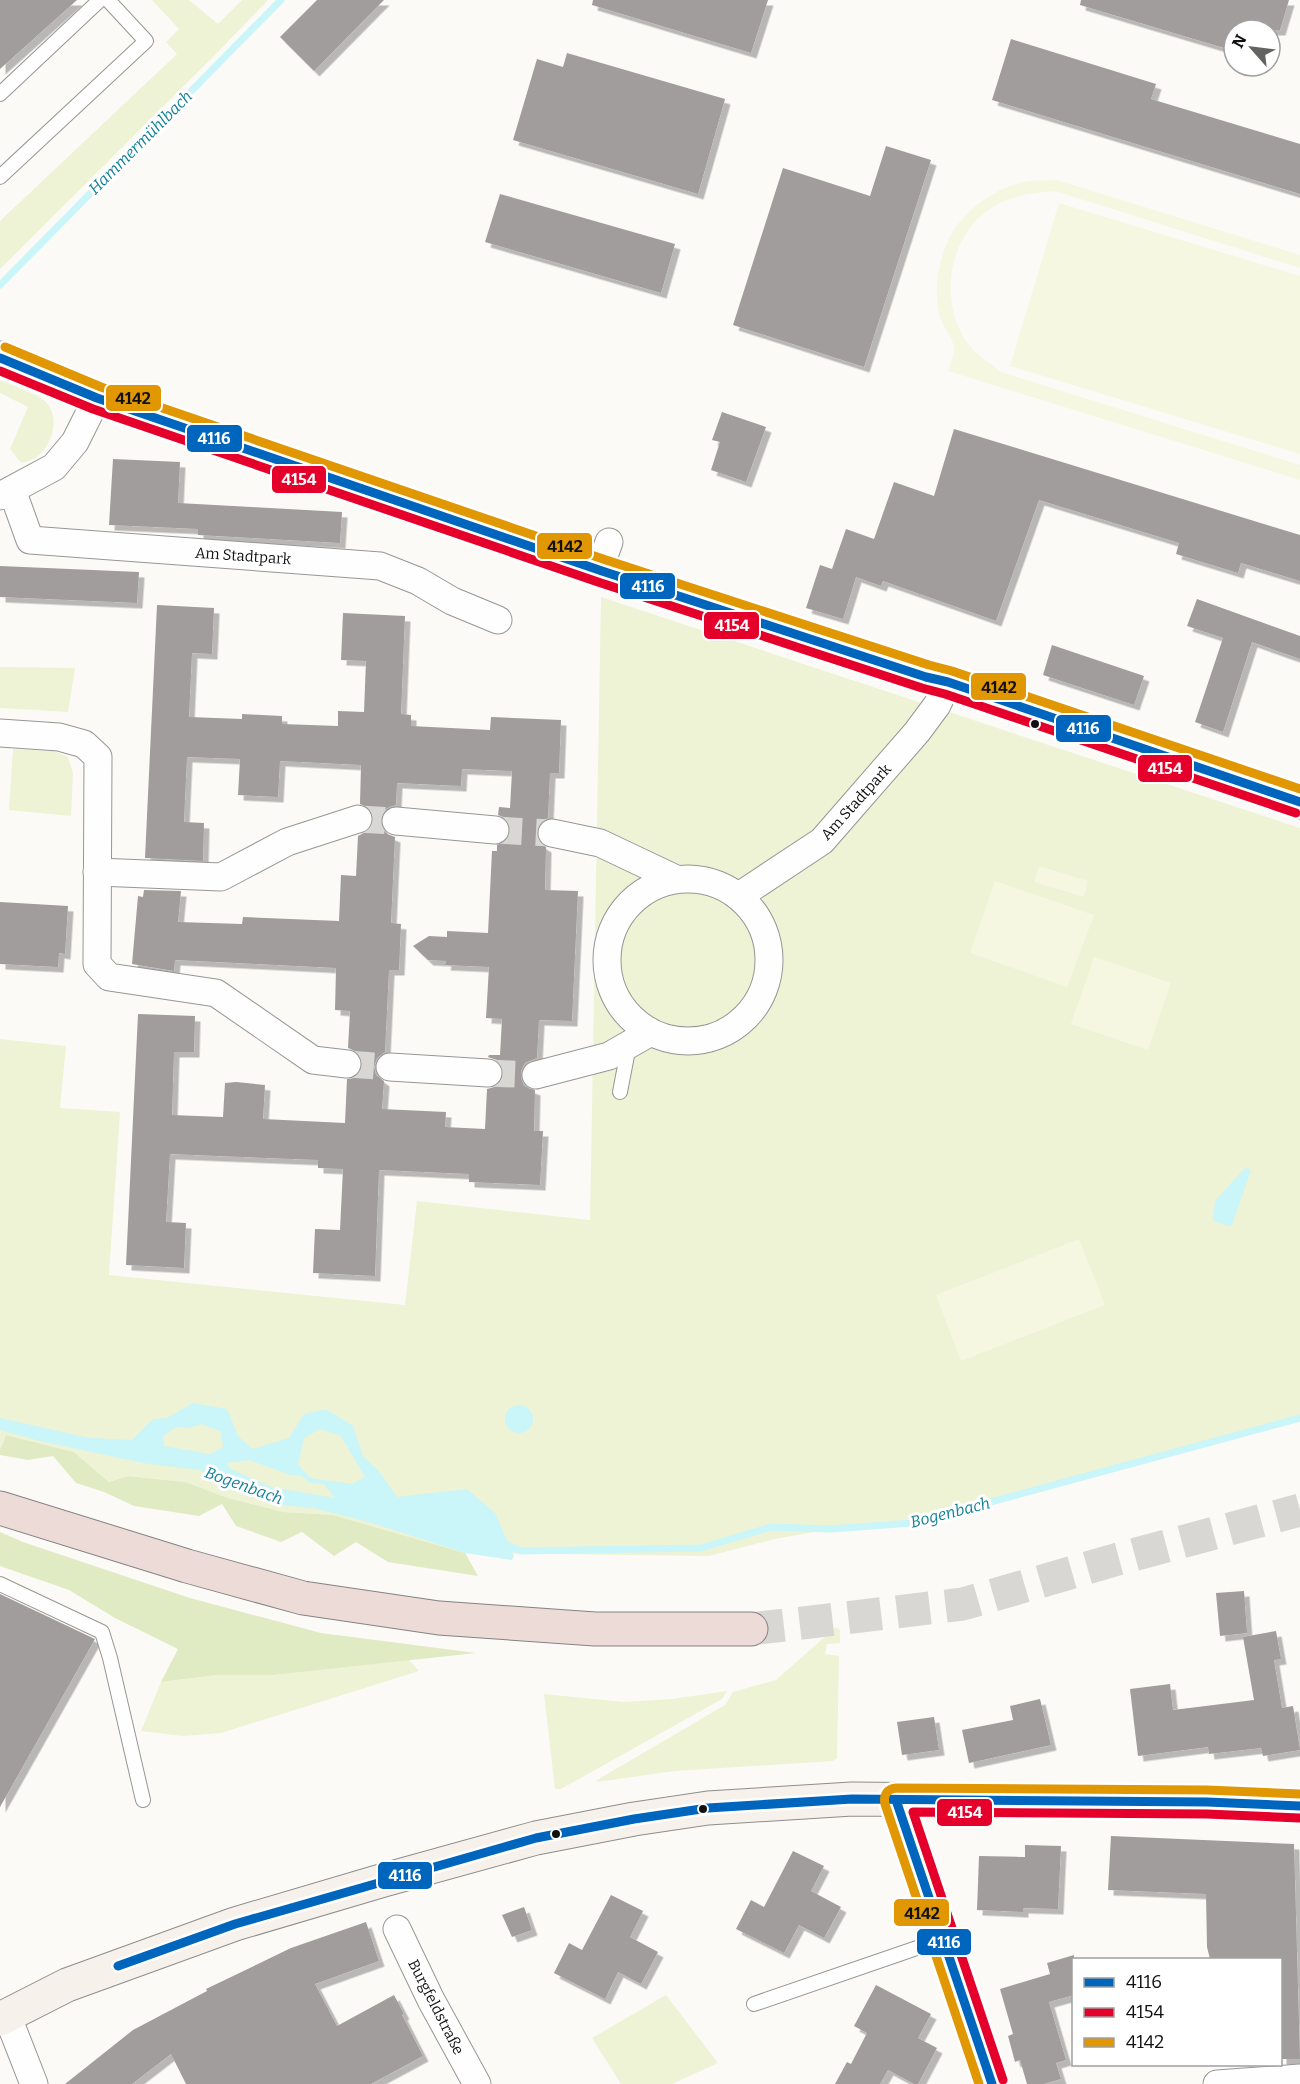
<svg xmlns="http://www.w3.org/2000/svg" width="1300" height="2084" font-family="Bitter,serif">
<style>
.green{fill:#eef3d5}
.forest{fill:#e1ebc3}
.pitch{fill:#f6f7e0}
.water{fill:#caf5f9;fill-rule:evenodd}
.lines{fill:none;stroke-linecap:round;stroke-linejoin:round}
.stream{stroke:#caf5f9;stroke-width:7}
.building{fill:#a09d9c;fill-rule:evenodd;filter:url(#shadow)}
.street-tunnel{stroke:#d9d7d4;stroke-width:27;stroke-dasharray:27 14;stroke-linecap:butt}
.highway-tunnel{stroke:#d9d7d4;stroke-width:33;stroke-dasharray:33 16;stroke-linecap:butt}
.lane-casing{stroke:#979695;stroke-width:16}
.street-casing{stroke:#979695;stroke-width:29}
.secondary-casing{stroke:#8d8d8b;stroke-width:35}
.highway-casing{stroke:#848382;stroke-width:35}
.lane{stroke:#fffefe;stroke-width:14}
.street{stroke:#fffefe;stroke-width:27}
.secondary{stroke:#f6f2eb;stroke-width:33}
.highway{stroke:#ecdbd7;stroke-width:33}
.bus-1-casing{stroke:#fff;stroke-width:14}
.bus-2-casing{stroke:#fff;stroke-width:14}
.bus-3-casing{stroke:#fff;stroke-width:14}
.bus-1{stroke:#0065bd;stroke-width:9}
.bus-2{stroke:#e4002b;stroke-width:9}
.bus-3{stroke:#e09702;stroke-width:9}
.bus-dot{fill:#111;stroke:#fff;stroke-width:2}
.labels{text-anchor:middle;stroke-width:6;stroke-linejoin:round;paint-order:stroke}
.street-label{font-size:15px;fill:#111;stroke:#fff}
.water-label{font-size:16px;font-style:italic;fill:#0f8096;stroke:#fff}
.line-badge{stroke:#fff;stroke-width:2}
.badge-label{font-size:16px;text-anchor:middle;font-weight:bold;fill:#fff}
.pale-badge-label{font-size:16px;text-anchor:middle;font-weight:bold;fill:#111}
</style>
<defs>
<filter id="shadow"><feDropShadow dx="5.5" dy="5.5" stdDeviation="0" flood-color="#0004"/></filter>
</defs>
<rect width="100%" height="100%" fill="#fcfaf7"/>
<g class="green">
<path d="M152 0H189L218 24 242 0H268L214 56 0 269V221L177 54 166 42 179 29Z"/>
<path d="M0 380C11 385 38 394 46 402 60 418 53 443 38 456 34 460 27 461 21 463L10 449 28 407 0 393Z"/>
<path d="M601 597 1300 828V1418L913 1523 831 1529 775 1539 709 1556 465 1553 333 1515 284 1512 228 1498 185 1482 128 1476 109 1482 74 1452 6 1435 0 1450V1039L66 1046 60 1108 120 1112 109 1275 405 1305 417 1201 590 1220Z"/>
<path d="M0 667 75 668 68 712 0 708Z"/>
<path d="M13 749 54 751 68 757 73 773 71 816 9 810Z"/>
<path d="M836 1627 840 1630V1643L827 1644 825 1654 839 1656 837 1758 833 1761 675 1771 597 1782V1780L725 1705 733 1692 776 1680Z"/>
<path d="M409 1660 419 1671 221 1733 183 1736 141 1731 161 1682 217 1675H274Z"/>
<path d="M727 1691 722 1699 561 1789H555L544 1694 624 1702 672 1699Z"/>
<path d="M666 1995 718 2063 672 2084H621L592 2038Z"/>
</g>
<g class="forest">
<path d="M6 1435 74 1452 109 1482 128 1476 185 1482 228 1498 284 1512 333 1515 465 1553 478 1576 388 1562 356 1542 334 1556 302 1532 281 1542 236 1526 222 1504 199 1516 134 1506 104 1492 76 1483 53 1456 28 1460 0 1455V1450Z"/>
<path d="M0 1532 23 1542 190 1598 321 1633 476 1653 274 1675H217L161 1682 178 1649 115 1618 69 1590 0 1566Z"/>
</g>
<g class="pitch">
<path d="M1057 180 1300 255V268L1055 191C1033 193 1013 195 993 207 945 236 936 311 975 352 983 359 993 365 1001 372L1300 465V480L948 371C950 364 955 354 954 348 953 337 942 326 939 314 928 253 960 200 1020 183 1031 179 1045 181 1057 180Z"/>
<path d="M1059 203 1300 276V454L1010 366Z"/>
<path d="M1039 866 1088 881 1084 897 1034 882Z"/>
<path d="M995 881 1094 915 1067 987 970 953Z"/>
<path d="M1094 957 1171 983 1148 1050 1071 1024Z"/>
<path d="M1079 1239 1105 1305 961 1361 936 1295Z"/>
</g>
<g class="water">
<path d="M1245 1168 1251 1170 1232 1225 1228 1226 1214 1221 1213 1217 1215 1201Z"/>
<path d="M193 1403 227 1409 238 1436 252 1449 289 1438 304 1414 326 1409 353 1426 363 1456 379 1471 397 1497 467 1489 495 1513 514 1556 512 1560 465 1553 372 1523 313 1508 272 1504 225 1488 200 1470 143 1463 40 1441 0 1430V1418L89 1438 132 1440 153 1419 167 1418ZM202 1424 221 1432 223 1447 210 1454 164 1446 163 1436 176 1427 189 1428ZM320 1429 341 1436 365 1477 352 1484 310 1478 298 1464 304 1438ZM249 1460 290 1475 301 1476 311 1483 324 1484 335 1498 271 1487 229 1468 227 1463Z"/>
<circle cx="519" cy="1419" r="14"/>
</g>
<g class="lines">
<g class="stream">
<path d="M0 285 281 0"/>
<path d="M502 1543 521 1551 701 1548 771 1527 831 1529 913 1523 1300 1418"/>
</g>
</g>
<g class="building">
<path d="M0 0H77L0 69Z"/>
<path d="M317 0H384L314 71 280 37Z"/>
<path d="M593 0H768L751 53 592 5Z"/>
<path d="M1081 0H1289L1280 30H1234V51L1080 5Z"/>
<path d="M1011 39 1156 84 1151 99 1300 144V194L992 100Z"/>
<path d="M567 53 725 99 698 194 513 140 537 59 563 67Z"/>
<path d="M886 146 931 160 864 367 733 325 783 168 870 196Z"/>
<path d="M500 194 675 244 661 293 485 242Z"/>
<path d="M722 412 766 427 746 482 711 470 720 442 712 440Z"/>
<path d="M954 429 1300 535V581L1241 563 1238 573 1176 554 1179 543 1039 500 996 621 883 581 881 586 856 577 843 619 806 608 820 565 832 569 846 529 874 539 894 482 934 496Z"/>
<path d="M113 459 180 462 178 503 342 512 340 543 198 535V529L109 525Z"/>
<path d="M0 566 139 572 137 603 0 597Z"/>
<path d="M1197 599 1300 636V659L1252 642 1223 732 1195 722 1223 638 1187 626Z"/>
<path d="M157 605 214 608 212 654 192 653 189 717 242 719V714L282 716V724L338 726V711L364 712 366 661 341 660 343 613 405 616 401 714 411 715V726L490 730 491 717 561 720 559 773H550L548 818 541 822 537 830V838L541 844 546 847 545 890 578 891 572 1021 539 1020 537 1058 525 1063 521 1071V1078L524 1086 535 1090 534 1131H543L540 1185 469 1182V1174L379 1170 375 1276 313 1273 315 1229 340 1230 343 1169 318 1168V1160L217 1156 170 1154 166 1222 186 1223 184 1268 126 1265 138 1014 195 1016 194 1052H174L172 1115 223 1117 225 1083 236 1082 265 1085 263 1119 345 1123 347 1079 354 1078 359 1074 363 1065 361 1057 357 1052 348 1048 350 1011 335 1010 336 968 175 960 174 971 132 964 138 896 143 897 144 890 181 891 178 922 242 924 243 917 339 921 341 875 356 876 358 836 369 830 373 822V814L369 808 360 804 361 765 280 761 278 797 238 795 240 759 187 757 184 822 204 823 203 861 145 858ZM462 769 512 771 510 808 499 807 498 815 505 818 509 823 511 832 507 840 497 845V851H492L488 933 447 931V937L429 936 413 946 428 960 446 961 445 965 489 967 486 1018 502 1019 500 1055H489L488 1057 497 1060 502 1067 504 1073 501 1082 494 1087 487 1089 485 1129 445 1127 446 1112 382 1109 384 1081 376 1075 374 1067 377 1058 385 1052 389 970H399L401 924 391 923 395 837 387 834 382 828 380 819 384 811 389 807 396 805 397 783 461 786Z"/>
<path d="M1052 645 1144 676 1134 705 1043 675Z"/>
<path d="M0 902 68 906 65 954 59 953 58 967 0 964Z"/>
<path d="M1244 1591 1247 1633 1220 1636 1216 1593Z"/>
<path d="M0 1594 95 1639 0 1807Z"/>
<path d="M1276 1631 1281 1659 1274 1660 1282 1708 1293 1706 1300 1750 1263 1756 1261 1748 1209 1754 1208 1747 1138 1756 1130 1689 1170 1684 1173 1710 1254 1700 1243 1637Z"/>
<path d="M1040 1699 1051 1745 969 1763 962 1730 1013 1720 1010 1706Z"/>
<path d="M934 1717 939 1750 902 1755 897 1722Z"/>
<path d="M1111 1836 1294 1844 1300 2059H1281V1959H1210L1207 1947 1206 1894 1108 1890Z"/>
<path d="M1025 1845 1061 1846 1058 1909 1023 1908V1912L977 1910 979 1856 1025 1857Z"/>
<path d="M793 1851 824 1866 811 1891 841 1907 824 1938 799 1925 784 1953 736 1929 751 1900 764 1907Z"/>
<path d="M611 1895 643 1911 630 1937 658 1952 641 1984 618 1972 605 1999 554 1973 569 1943 582 1950Z"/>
<path d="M524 1907 532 1930 512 1937 502 1915Z"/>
<path d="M366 1922 379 1961 315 1984 337 2026 394 1995 404 2014 402 2015 423 2056 371 2084H186L171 2054 132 2084H65L133 2030 207 1991 206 1989 291 1948Z"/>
<path d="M1074 1955V1995L1049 2002 1066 2060 1056 2063 1061 2079 1044 2084H1027L1020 2060 1015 2062 1011 2047 1008 2036 1013 2034 1000 1989 1050 1974 1047 1963Z"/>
<path d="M876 1985 931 2014 918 2038 937 2048 918 2084H914L888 2070 880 2084H835L847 2062 851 2064 867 2033 854 2026Z"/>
</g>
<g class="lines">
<g class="street-tunnel">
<path d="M358 819 396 821"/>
<path d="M495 830 552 833"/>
<path d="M347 1064 390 1067"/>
<path d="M488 1073 536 1075"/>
</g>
<path class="highway-tunnel" d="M751 1629 963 1604 1118 1559 1300 1510"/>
<g class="lane-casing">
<g id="lane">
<path d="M0 94 100 0"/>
<path d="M0 177 146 41 108 0"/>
<path d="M620 1092 629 1045"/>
<path d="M0 1584 102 1632 110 1658 143 1800"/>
<path d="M754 2004 943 1939"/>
</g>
</g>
<g class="street-casing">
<g id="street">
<path d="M12 490 30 540 380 566 418 581 452 601 498 620"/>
<path d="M0 496 54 467 75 442 97 398"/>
<path d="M599 570 609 542"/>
<path d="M0 733 59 737 84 744 98 757 97 964 109 977 216 993 313 1060 347 1064"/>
<path d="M396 821 495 830"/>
<path d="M552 833 600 843 676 879"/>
<path d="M97 872 221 877 287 842 358 819"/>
<circle cx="688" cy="960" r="81"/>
<path d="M739 896 822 841 917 732 937 705 948 682"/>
<path d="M390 1067 488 1073"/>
<path d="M536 1075 609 1056 649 1033"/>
<path d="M896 1800 992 2084"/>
<path d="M397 1929 431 2000 477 2084"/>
<path d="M7 2015 34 2084"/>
<path d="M1217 2084 1300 2078"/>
</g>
</g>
<g class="secondary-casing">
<g id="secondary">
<path d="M0 358 97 398 602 571 926 677 948 682 1300 802"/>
<path d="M0 2019 67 1985 235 1924 384 1880 536 1838 634 1819 708 1808 852 1799 1207 1802 1300 1806"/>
</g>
</g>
<g class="highway-casing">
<path id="highway" d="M0 1508 187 1566 303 1598 439 1618 595 1629H751"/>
</g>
<use href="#lane" class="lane"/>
<use href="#street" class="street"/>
<use href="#secondary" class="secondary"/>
<use href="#highway" class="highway"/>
<g class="bus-1-casing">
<g id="bus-1">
<path d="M0 358 97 398 602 571 926 677 948 682 1300 802"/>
<path d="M896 1800 992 2084"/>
<path d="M118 1966 235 1924 536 1838 634 1819 708 1808 852 1799 1207 1802 1300 1806"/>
</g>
</g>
<g class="bus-2-casing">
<g id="bus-2">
<path d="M0 371 93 409 598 582 922 688 945 694 1296 813"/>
<path d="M1003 2080 913 1812 1207 1814 1299 1818"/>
</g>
</g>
<g class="bus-3-casing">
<g id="bus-3">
<path d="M5 347 101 387 606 560 929 665 952 671 1300 789"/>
<path d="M979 2084 885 1804C883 1795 887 1789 896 1788L1207 1790 1300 1794"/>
</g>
</g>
<use href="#bus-1" class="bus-1"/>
<use href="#bus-2" class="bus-2"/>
<use href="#bus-3" class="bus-3"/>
</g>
<g class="bus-dot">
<circle cx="1035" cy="724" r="5"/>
<circle cx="703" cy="1809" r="5"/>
<circle cx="556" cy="1834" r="5"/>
</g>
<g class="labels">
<g class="street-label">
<text transform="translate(243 556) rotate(4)" y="5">Am Stadtpark</text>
<text transform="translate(856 802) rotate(-48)" y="5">Am Stadtpark</text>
<text transform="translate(436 2007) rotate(63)" y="5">Burgfeldstraße</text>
</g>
<g class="water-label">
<text transform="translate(140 142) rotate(-45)" y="6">Hammermühlbach</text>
<text transform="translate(244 1485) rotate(20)" y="6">Bogenbach</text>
<text transform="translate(950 1512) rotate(-14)" y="6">Bogenbach</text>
</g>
</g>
<g class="line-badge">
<rect x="105" y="384" width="57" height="28" rx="6" fill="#e09702"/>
<rect x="186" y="424" width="57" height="29" rx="6" fill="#0065bd"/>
<rect x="271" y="465" width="56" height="29" rx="6" fill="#e4002b"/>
<rect x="536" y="532" width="57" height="28" rx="6" fill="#e09702"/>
<rect x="619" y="572" width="57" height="28" rx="6" fill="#0065bd"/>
<rect x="703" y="611" width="57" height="29" rx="6" fill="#e4002b"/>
<rect x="970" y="672" width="57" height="29" rx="6" fill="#e09702"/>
<rect x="1055" y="714" width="57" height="29" rx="6" fill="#0065bd"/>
<rect x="1137" y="754" width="56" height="29" rx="6" fill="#e4002b"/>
<rect x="936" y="1798" width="57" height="29" rx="6" fill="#e4002b"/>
<rect x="377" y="1861" width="56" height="29" rx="6" fill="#0065bd"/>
<rect x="893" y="1898" width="57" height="29" rx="6" fill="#e09702"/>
<rect x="916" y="1928" width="56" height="28" rx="6" fill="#0065bd"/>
</g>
<g class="badge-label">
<text x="214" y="444">4116</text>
<text x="299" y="485">4154</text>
<text x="648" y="592">4116</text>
<text x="732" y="631">4154</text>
<text x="1083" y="734">4116</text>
<text x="1165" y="774">4154</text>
<text x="965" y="1818">4154</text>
<text x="405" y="1881">4116</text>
<text x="944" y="1948">4116</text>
</g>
<g class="pale-badge-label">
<text x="133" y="404">4142</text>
<text x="565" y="552">4142</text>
<text x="999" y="693">4142</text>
<text x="922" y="1919">4142</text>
</g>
<rect x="1072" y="1958" width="210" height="108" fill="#ffffff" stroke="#a0a0a0" stroke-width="1.5"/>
<rect x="1084" y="1978" width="30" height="9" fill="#0065bd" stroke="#a0a0a0" stroke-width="1.5"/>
<text x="1126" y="1988" font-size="18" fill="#111111">4116</text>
<rect x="1084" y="2008" width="30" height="9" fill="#e4002b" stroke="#a0a0a0" stroke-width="1.5"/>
<text x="1126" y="2018" font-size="18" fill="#111111">4154</text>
<rect x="1084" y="2038" width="30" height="9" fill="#e09702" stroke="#a0a0a0" stroke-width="1.5"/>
<text x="1126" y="2048" font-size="18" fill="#111111">4142</text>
<g transform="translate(1252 48) rotate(298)"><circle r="28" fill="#ffffff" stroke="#a0a0a0" stroke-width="1.5"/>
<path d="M0-4.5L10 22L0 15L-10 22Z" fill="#636362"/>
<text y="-9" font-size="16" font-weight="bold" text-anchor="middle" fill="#111111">N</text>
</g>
</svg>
